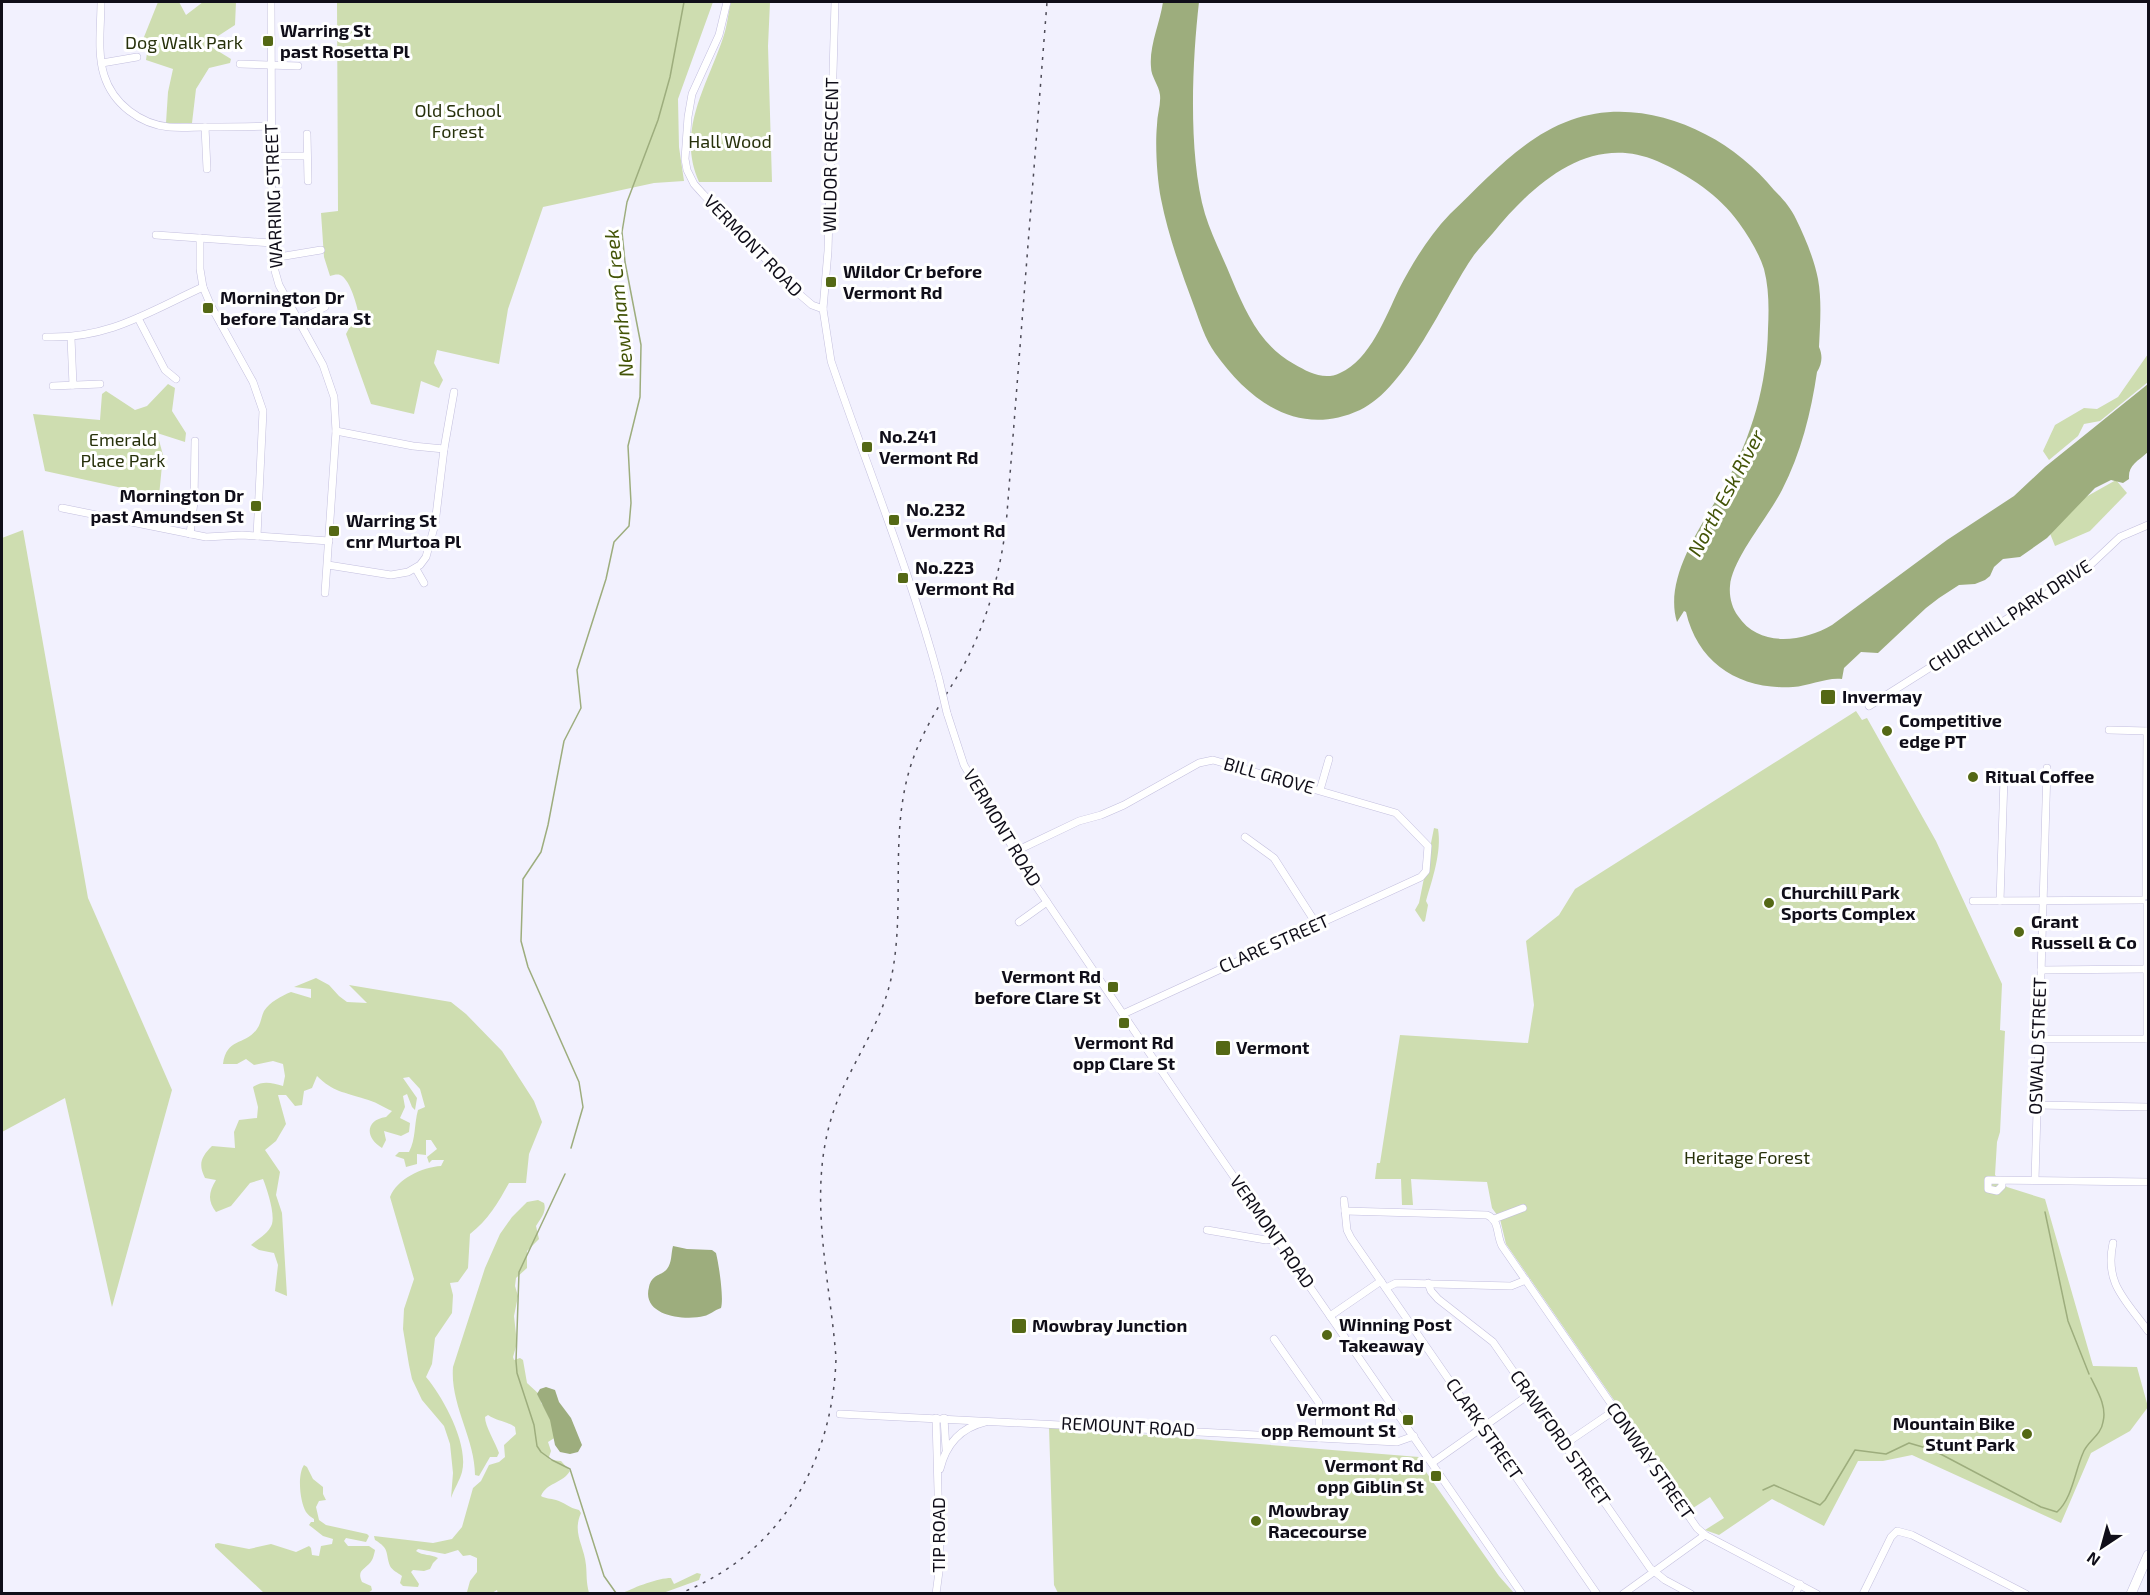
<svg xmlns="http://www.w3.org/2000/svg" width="2150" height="1595" font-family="'Exo 2',sans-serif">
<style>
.green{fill:#ceddb0}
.water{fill:#9dad7d}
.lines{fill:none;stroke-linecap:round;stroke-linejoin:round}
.stream{stroke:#9dad7d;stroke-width:1.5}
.minor-casing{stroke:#c3bfde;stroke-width:8}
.major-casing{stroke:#c3bfde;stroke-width:10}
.minor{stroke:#fff;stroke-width:7}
.major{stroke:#fff;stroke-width:9}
.rail{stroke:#4d4b57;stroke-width:1.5;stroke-dasharray:3 6;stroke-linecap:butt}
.minor-bridge-casing{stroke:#c3bfde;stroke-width:8;stroke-linecap:butt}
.minor-bridge{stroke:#fff;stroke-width:7}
.poi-dot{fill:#546815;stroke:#fff;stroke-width:2}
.labels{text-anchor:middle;stroke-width:6;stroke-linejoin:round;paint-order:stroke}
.poi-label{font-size:18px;font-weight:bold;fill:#100e19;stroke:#fff;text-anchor:start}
.park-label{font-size:18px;fill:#27310b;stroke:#fff}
.street-label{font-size:18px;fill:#100e19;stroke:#fff}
.water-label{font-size:20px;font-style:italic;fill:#435407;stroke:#fff}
</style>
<rect width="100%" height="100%" fill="#f2f1fe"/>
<g class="green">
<path d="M158 2H179L186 15 203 2H236L235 25 215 38 213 48 231 59 230 63 209 68 196 89 192 123H166L168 92 173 69 146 60 147 53 140 47Z"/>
<path d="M337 2H713L678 99 679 147 684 181 654 183 543 207 508 309 499 364 437 350 434 363 443 380 439 388 421 381 414 414 371 404 346 334 358 311C356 302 349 278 340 275 338 274 333 275 330 276L324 257 321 213 338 211Z"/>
<path d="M731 2H770L768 46 772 182H699C676 131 707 86 723 38 727 27 728 14 731 2Z"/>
<path d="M2148 354V382L2100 421 2084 424 2078 436 2049 460 2043 451 2055 425 2084 408 2097 409 2118 397Z"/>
<path d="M168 384 175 388 172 411 186 433 185 442 157 433 163 455 159 496 45 471 33 414 100 420 102 394 106 391 135 410 147 406Z"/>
<path d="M2116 480 2127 493 2090 531 2055 546 2049 531 2084 498Z"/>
<path d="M23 530 88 898 172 1090 112 1307 65 1098 2 1132V538Z"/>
<path d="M1856 711 1862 720 1867 718 1936 841 2002 984 2000 1030 2005 1031 2000 1132 1997 1142 1995 1175 2007 1187 2045 1199 2093 1366 2137 1367 2148 1407 2130 1431 2091 1453 2061 1523 1912 1455 1883 1461H1858L1824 1526 1772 1499 1719 1535 1705 1530 1724 1518 1710 1497 1690 1510 1506 1244 1500 1219 1492 1208 1487 1182 1411 1179 1413 1205H1402L1401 1179H1375L1377 1163H1380L1400 1035 1528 1043 1534 1005 1526 941 1559 915 1575 889Z"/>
<path d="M1434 828 1438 829C1442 852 1432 880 1426 901L1428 905 1425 921 1423 922 1415 910 1419 903Z"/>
<path d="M316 978 329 985 339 996 347 1002 367 1003 349 985 451 1002 466 1014 502 1051 534 1101 542 1122 529 1154 526 1183H509C498 1203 488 1220 470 1234L468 1268 458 1282 450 1283 453 1295 452 1313 435 1338 432 1364 426 1377C443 1397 469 1444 462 1472 460 1480 454 1489 451 1498L453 1473 450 1444 444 1426 422 1400 412 1379 409 1365 403 1329 404 1309 414 1279 390 1197C397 1179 422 1167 441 1166L444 1160H432L429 1163 427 1157 437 1149 431 1140H426V1155L417 1154V1164L406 1167 404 1159 395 1156 399 1152H409C416 1139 414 1124 418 1110L425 1107 420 1089 409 1077 403 1078 417 1098 415 1110 412 1107 407 1094 403 1096 405 1107 400 1118 410 1123 409 1132 401 1136 384 1131 386 1140 382 1148C365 1138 365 1120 386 1117L392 1111C383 1107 374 1101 365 1099 344 1092 333 1092 317 1076L312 1088 304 1091 302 1105 295 1106 286 1095H278L286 1124 276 1141 265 1150 280 1172 276 1195 282 1213 287 1296 275 1291 278 1265 274 1253 259 1250 251 1245C258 1239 269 1233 272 1224 275 1213 267 1189 263 1179L250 1183 231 1206 216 1212C207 1200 209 1192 216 1180L205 1178C198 1164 201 1157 212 1146L235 1148 234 1132 239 1120 257 1118 258 1107 253 1087C263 1080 272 1083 283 1086L285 1076 283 1064 273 1061 254 1065 246 1059 237 1064H223C227 1037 245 1046 257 1029 261 1024 261 1017 264 1011 270 1002 281 996 291 992L311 998V989L294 987Z"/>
<path d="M538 1200 544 1203C547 1212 540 1219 536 1226L539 1239 527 1251V1268L516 1278 515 1286 518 1296 514 1316 517 1343 513 1357 514 1360 520 1358 523 1360 527 1383 540 1395 541 1403 550 1414 556 1437 548 1442 551 1451 549 1457 550 1460 561 1461 570 1471C563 1483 546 1483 541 1496 546 1499 550 1498 556 1500 564 1502 569 1508 579 1510L581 1513C572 1533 584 1545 586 1565 587 1576 586 1581 589 1593L498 1594 497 1590 492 1593 467 1592 470 1581 477 1572V1558L470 1555 463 1556 458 1550 445 1554 418 1549 416 1551C423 1556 431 1554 438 1558L433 1563 430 1569 424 1571 413 1570 411 1572 419 1584 418 1587 403 1586 400 1583 402 1576C398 1573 392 1570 390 1566 385 1552 390 1549 375 1540L374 1536 433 1543 452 1539 462 1527 473 1488 481 1481 489 1465 499 1462 505 1457 504 1445 516 1434 515 1427C506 1421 497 1421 488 1415L485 1417C485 1426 495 1442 499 1453L497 1457H490L479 1476 475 1475C475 1438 450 1405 453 1367L485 1268 500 1234 512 1217 527 1202Z"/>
<path d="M1049 1427 1419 1457V1462L1499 1576 1514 1593H1058L1054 1585Z"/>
<path d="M304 1465 307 1467 313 1479 323 1487V1494L326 1500 319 1501 316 1507 319 1520 326 1525 367 1534 369 1536 366 1542 346 1538 344 1541 348 1546H369L375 1550C375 1551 373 1559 372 1560 366 1570 356 1569 362 1582L371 1586 372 1590 368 1593H264L215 1547V1544L218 1543 249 1549 271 1544 296 1552 309 1546 311 1548 312 1555 319 1556 321 1546 332 1544 333 1539 323 1536 309 1525 311 1522H314V1519C311 1517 308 1515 306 1512 300 1502 297 1475 304 1465Z"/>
<path d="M697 1573 701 1574 699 1580 663 1593H623C635 1587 658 1578 671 1578L674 1584Z"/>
</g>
<g class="water">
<path d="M1163 2H1199C1192 63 1188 155 1205 214 1212 237 1224 259 1233 282 1246 313 1262 347 1294 364 1308 372 1324 381 1340 373 1370 360 1386 316 1399 289 1413 262 1429 236 1450 214 1487 179 1523 137 1571 120 1644 94 1728 133 1774 190 1782 198 1791 208 1796 219 1805 237 1814 259 1818 279 1822 301 1820 325 1819 347 1823 356 1822 364 1817 372 1811 413 1801 453 1782 490 1769 516 1732 559 1730 586 1729 596 1732 608 1738 616 1759 648 1803 642 1832 625L1947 540 2014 496 2045 467 2148 384V452C2137 462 2128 465 2129 479L2123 483 2111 480 2095 488 2047 538 2020 557 2003 559 1994 567 1990 576 1985 580 1975 584 1959 585 1939 598 1926 608 1878 653 1861 652 1844 668 1842 679C1827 677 1809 686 1793 687 1740 690 1698 664 1686 612L1684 611 1677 622C1663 577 1704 522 1725 485 1752 436 1767 385 1768 329 1769 309 1769 288 1764 269 1759 253 1749 237 1739 223 1719 195 1689 175 1657 161 1590 132 1533 184 1493 233 1487 240 1480 247 1474 255 1444 298 1407 388 1360 410 1299 438 1250 402 1215 353 1205 339 1200 322 1194 306 1181 271 1168 235 1161 199 1157 179 1155 145 1157 125 1157 115 1161 105 1160 95 1159 85 1151 77 1151 67 1149 46 1160 23 1163 2Z"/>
<path d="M673 1246 687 1249 712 1250 716 1253C719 1265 724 1299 721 1308 714 1310 710 1315 704 1316 685 1321 641 1316 649 1287 652 1274 661 1276 667 1269 672 1263 671 1253 673 1246Z"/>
<path d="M546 1387 555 1390 559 1402 571 1418 582 1445 578 1452 570 1454 560 1452 555 1445 550 1420 537 1394 540 1389Z"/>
</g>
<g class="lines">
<g class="stream">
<path d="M571 1148 583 1107 579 1082 528 967 521 941 523 879 541 852 548 825 564 741 581 708 577 670 606 579 614 542 629 526 631 503 628 446 640 397 641 345 625 262 622 232 627 202 658 120 670 77 684 2"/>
<path d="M565 1174 519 1272 516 1361 517 1373 534 1425 537 1446 541 1452 552 1460 570 1469 604 1576 616 1593"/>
<path d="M2045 1212 2068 1321 2089 1374"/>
<path d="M1763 1490 1774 1485 1820 1505 1825 1500 1855 1450 1886 1454 1909 1443 1933 1450 2041 1507 2057 1512C2072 1499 2075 1471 2083 1453 2087 1441 2101 1436 2103 1422 2107 1407 2098 1392 2091 1378"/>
</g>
<g class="minor-casing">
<g id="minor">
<path d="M101 2C101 25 97 53 104 75 113 104 140 124 169 127 181 128 194 127 206 127 228 127 250 127 271 126"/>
<path d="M271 2 272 243 275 271 279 285 323 365 334 397 336 431 325 593"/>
<path d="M727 2 719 35 692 94 688 117 685 159 687 170 694 184 703 194 798 293 812 305 823 309"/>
<path d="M835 2 828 251 823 309 831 361C867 467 910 571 939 679"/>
<path d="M102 63 137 57"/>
<path d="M240 64 298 66"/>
<path d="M205 127 207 169"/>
<path d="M307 134 308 181"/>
<path d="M272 156H307"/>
<path d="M156 235 272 243"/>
<path d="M200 238V269L203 287 211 306 253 382 263 411 257 536"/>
<path d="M273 258 321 250"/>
<path d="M138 318 165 370 176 379"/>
<path d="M298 320 325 307"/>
<path d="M46 337C109 339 148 312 203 287"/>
<path d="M71 338 73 385"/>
<path d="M53 386 100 384"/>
<path d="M336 431 413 446 444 449"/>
<path d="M62 508 206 537 242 535 329 541"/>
<path d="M190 534 194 502 195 441"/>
<path d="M328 565 391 575 408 572 420 565 426 557 435 524 444 449 454 392"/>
<path d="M416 569 424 583"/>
<path d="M1869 706 2086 569 2120 537 2148 525"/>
<path d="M947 713 964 765 1030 877 1205 1135 1522 1594"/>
<path d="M2109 730 2148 731"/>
<path d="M1320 790 1329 759"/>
<path d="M1245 837 1274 858 1317 925"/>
<path d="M1014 852 1079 821 1101 815 1124 805 1199 763 1213 760 1396 813 1428 846 1426 871 1421 877 1123 1014"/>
<path d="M2146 896 2147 731"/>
<path d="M1973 901 2142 900"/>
<path d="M2000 901 2004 778"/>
<path d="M1019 922 1047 902"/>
<path d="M2041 970 2147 969"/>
<path d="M2039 1039H2148"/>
<path d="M2147 1039V904"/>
<path d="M2036 1105 2148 1107"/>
<path d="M2035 1180 2047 768"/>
<path d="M2002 1181V1186L1997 1191 1988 1189V1180L2148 1182"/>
<path d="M1344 1200 1347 1230 1351 1238 1597 1594"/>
<path d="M1345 1211 1487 1215C1500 1220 1496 1235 1502 1246L1697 1528 1705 1535 1817 1594"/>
<path d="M1494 1219 1523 1208"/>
<path d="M1207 1230 1266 1240 1277 1239"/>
<path d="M2113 1243C2104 1284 2126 1300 2148 1331"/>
<path d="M1428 1283 1431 1291 1438 1299 1493 1342 1650 1568 1665 1580 1691 1594"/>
<path d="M1386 1288 1396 1283 1511 1286 1526 1280"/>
<path d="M1330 1316 1381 1281"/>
<path d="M1274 1339 1319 1403V1438"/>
<path d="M840 1414 1397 1442 1414 1436"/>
<path d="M936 1418 940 1564 936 1594"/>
<path d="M944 1418 946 1449"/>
<path d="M1565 1444 1615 1410"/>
<path d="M1432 1463 1530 1394"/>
<path d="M940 1469C946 1444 960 1428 985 1422"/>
<path d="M1623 1594 1705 1535"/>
<path d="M1795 1594 1800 1584"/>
<path d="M1863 1594 1891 1537 1897 1531 1912 1535 2026 1594"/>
</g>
</g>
<g class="major-casing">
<path id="major" d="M2131 1594 2148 1555"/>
</g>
<use href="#minor" class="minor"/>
<use href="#major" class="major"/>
<path class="rail" d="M678 1594C779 1556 833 1463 836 1358 830 1278 807 1195 832 1116 847 1068 880 1029 891 979 906 910 889 837 910 768 921 732 941 703 960 672 986 626 999 578 1006 526L1047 2"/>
<g class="minor-bridge-casing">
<path id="minor-bridge" d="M939 679 947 713"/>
</g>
<use href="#minor-bridge" class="minor-bridge"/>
</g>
<g class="poi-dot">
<rect x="262" y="35" width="12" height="12" rx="3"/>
<rect x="825" y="276" width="12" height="12" rx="3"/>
<rect x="202" y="302" width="12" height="12" rx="3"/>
<rect x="861" y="441" width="12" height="12" rx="3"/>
<rect x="250" y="500" width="12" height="12" rx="3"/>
<rect x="888" y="514" width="12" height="12" rx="3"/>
<rect x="328" y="525" width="12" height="12" rx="3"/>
<rect x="897" y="572" width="12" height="12" rx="3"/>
<rect x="1820" y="689" width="16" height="16" rx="3"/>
<circle cx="1887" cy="731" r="6"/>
<circle cx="1973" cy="777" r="6"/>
<circle cx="1769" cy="903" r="6"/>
<circle cx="2019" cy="932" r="6"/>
<rect x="1107" y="981" width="12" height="12" rx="3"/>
<rect x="1118" y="1017" width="12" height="12" rx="3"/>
<rect x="1215" y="1040" width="16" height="16" rx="3"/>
<rect x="1011" y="1318" width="16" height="16" rx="3"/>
<circle cx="1327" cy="1335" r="6"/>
<rect x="1402" y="1414" width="12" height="12" rx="3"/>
<circle cx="2027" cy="1434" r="6"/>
<rect x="1430" y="1470" width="12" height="12" rx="3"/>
<circle cx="1256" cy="1521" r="6"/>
</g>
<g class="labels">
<g class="poi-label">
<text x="280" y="37">Warring St<tspan x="280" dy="21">past Rosetta Pl</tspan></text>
<text x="843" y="278">Wildor Cr before<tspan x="843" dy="21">Vermont Rd</tspan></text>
<text x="220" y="304">Mornington Dr<tspan x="220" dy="21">before Tandara St</tspan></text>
<text x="879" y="443">No.241<tspan x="879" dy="21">Vermont Rd</tspan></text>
<text x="244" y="502" text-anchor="end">Mornington Dr<tspan x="244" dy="21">past Amundsen St</tspan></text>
<text x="906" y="516">No.232<tspan x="906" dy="21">Vermont Rd</tspan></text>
<text x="346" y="527">Warring St<tspan x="346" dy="21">cnr Murtoa Pl</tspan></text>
<text x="915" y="574">No.223<tspan x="915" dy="21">Vermont Rd</tspan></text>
<text x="1842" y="703">Invermay</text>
<text x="1899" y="727">Competitive<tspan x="1899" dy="21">edge PT</tspan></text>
<text x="1985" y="783">Ritual Coffee</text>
<text x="1781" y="899">Churchill Park<tspan x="1781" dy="21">Sports Complex</tspan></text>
<text x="2031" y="928">Grant<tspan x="2031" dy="21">Russell &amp; Co</tspan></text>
<text x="1101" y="983" text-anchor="end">Vermont Rd<tspan x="1101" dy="21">before Clare St</tspan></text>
<text x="1124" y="1049" text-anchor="middle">Vermont Rd<tspan x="1124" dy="21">opp Clare St</tspan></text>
<text x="1236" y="1054">Vermont</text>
<text x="1339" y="1331">Winning Post<tspan x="1339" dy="21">Takeaway</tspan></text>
<text x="1032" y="1332">Mowbray Junction</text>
<text x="1396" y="1416" text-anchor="end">Vermont Rd<tspan x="1396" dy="21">opp Remount St</tspan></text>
<text x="2015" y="1430" text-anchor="end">Mountain Bike<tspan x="2015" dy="21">Stunt Park</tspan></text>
<text x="1424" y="1472" text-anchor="end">Vermont Rd<tspan x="1424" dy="21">opp Giblin St</tspan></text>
<text x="1268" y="1517">Mowbray<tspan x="1268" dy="21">Racecourse</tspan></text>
</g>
<g class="park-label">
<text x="184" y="49">Dog Walk Park</text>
<text x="458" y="117">Old School<tspan x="458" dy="21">Forest</tspan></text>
<text x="730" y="148">Hall Wood</text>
<text x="123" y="446">Emerald<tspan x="123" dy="21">Place Park</tspan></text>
<text x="1747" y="1164">Heritage Forest</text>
</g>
<g class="street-label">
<text transform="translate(831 155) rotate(-89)" y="6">WILDOR CRESCENT</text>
<text transform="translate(274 196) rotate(-92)" y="6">WARRING STREET</text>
<text transform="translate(753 246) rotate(46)" y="6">VERMONT ROAD</text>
<text transform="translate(2010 616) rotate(-33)" y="6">CHURCHILL PARK DRIVE</text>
<text transform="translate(1269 776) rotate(16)" y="6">BILL GROVE</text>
<text transform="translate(1002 828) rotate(59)" y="6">VERMONT ROAD</text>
<text transform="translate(1274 944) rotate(-24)" y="6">CLARE STREET</text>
<text transform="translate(2038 1046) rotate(-88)" y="6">OSWALD STREET</text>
<text transform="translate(1272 1232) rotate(55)" y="6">VERMONT ROAD</text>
<text transform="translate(1128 1427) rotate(3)" y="6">REMOUNT ROAD</text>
<text transform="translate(1484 1429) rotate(55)" y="6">CLARK STREET</text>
<text transform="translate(1560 1438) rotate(55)" y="6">CRAWFORD STREET</text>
<text transform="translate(1650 1461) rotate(55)" y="6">CONWAY STREET</text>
<text transform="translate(939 1535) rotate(-90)" y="6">TIP ROAD</text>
</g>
<g class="water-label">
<text transform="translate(619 303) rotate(-96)" y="7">Newnham Creek</text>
<text transform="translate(1726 493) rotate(-62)" y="7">North Esk River</text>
</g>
</g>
<rect width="2150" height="1595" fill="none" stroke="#100e19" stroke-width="6"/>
<g transform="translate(2102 1547) rotate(216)" stroke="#ffffff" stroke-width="4.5" paint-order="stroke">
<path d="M0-4.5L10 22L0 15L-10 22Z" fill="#100e19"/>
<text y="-9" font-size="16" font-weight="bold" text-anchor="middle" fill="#100e19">N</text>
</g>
</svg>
